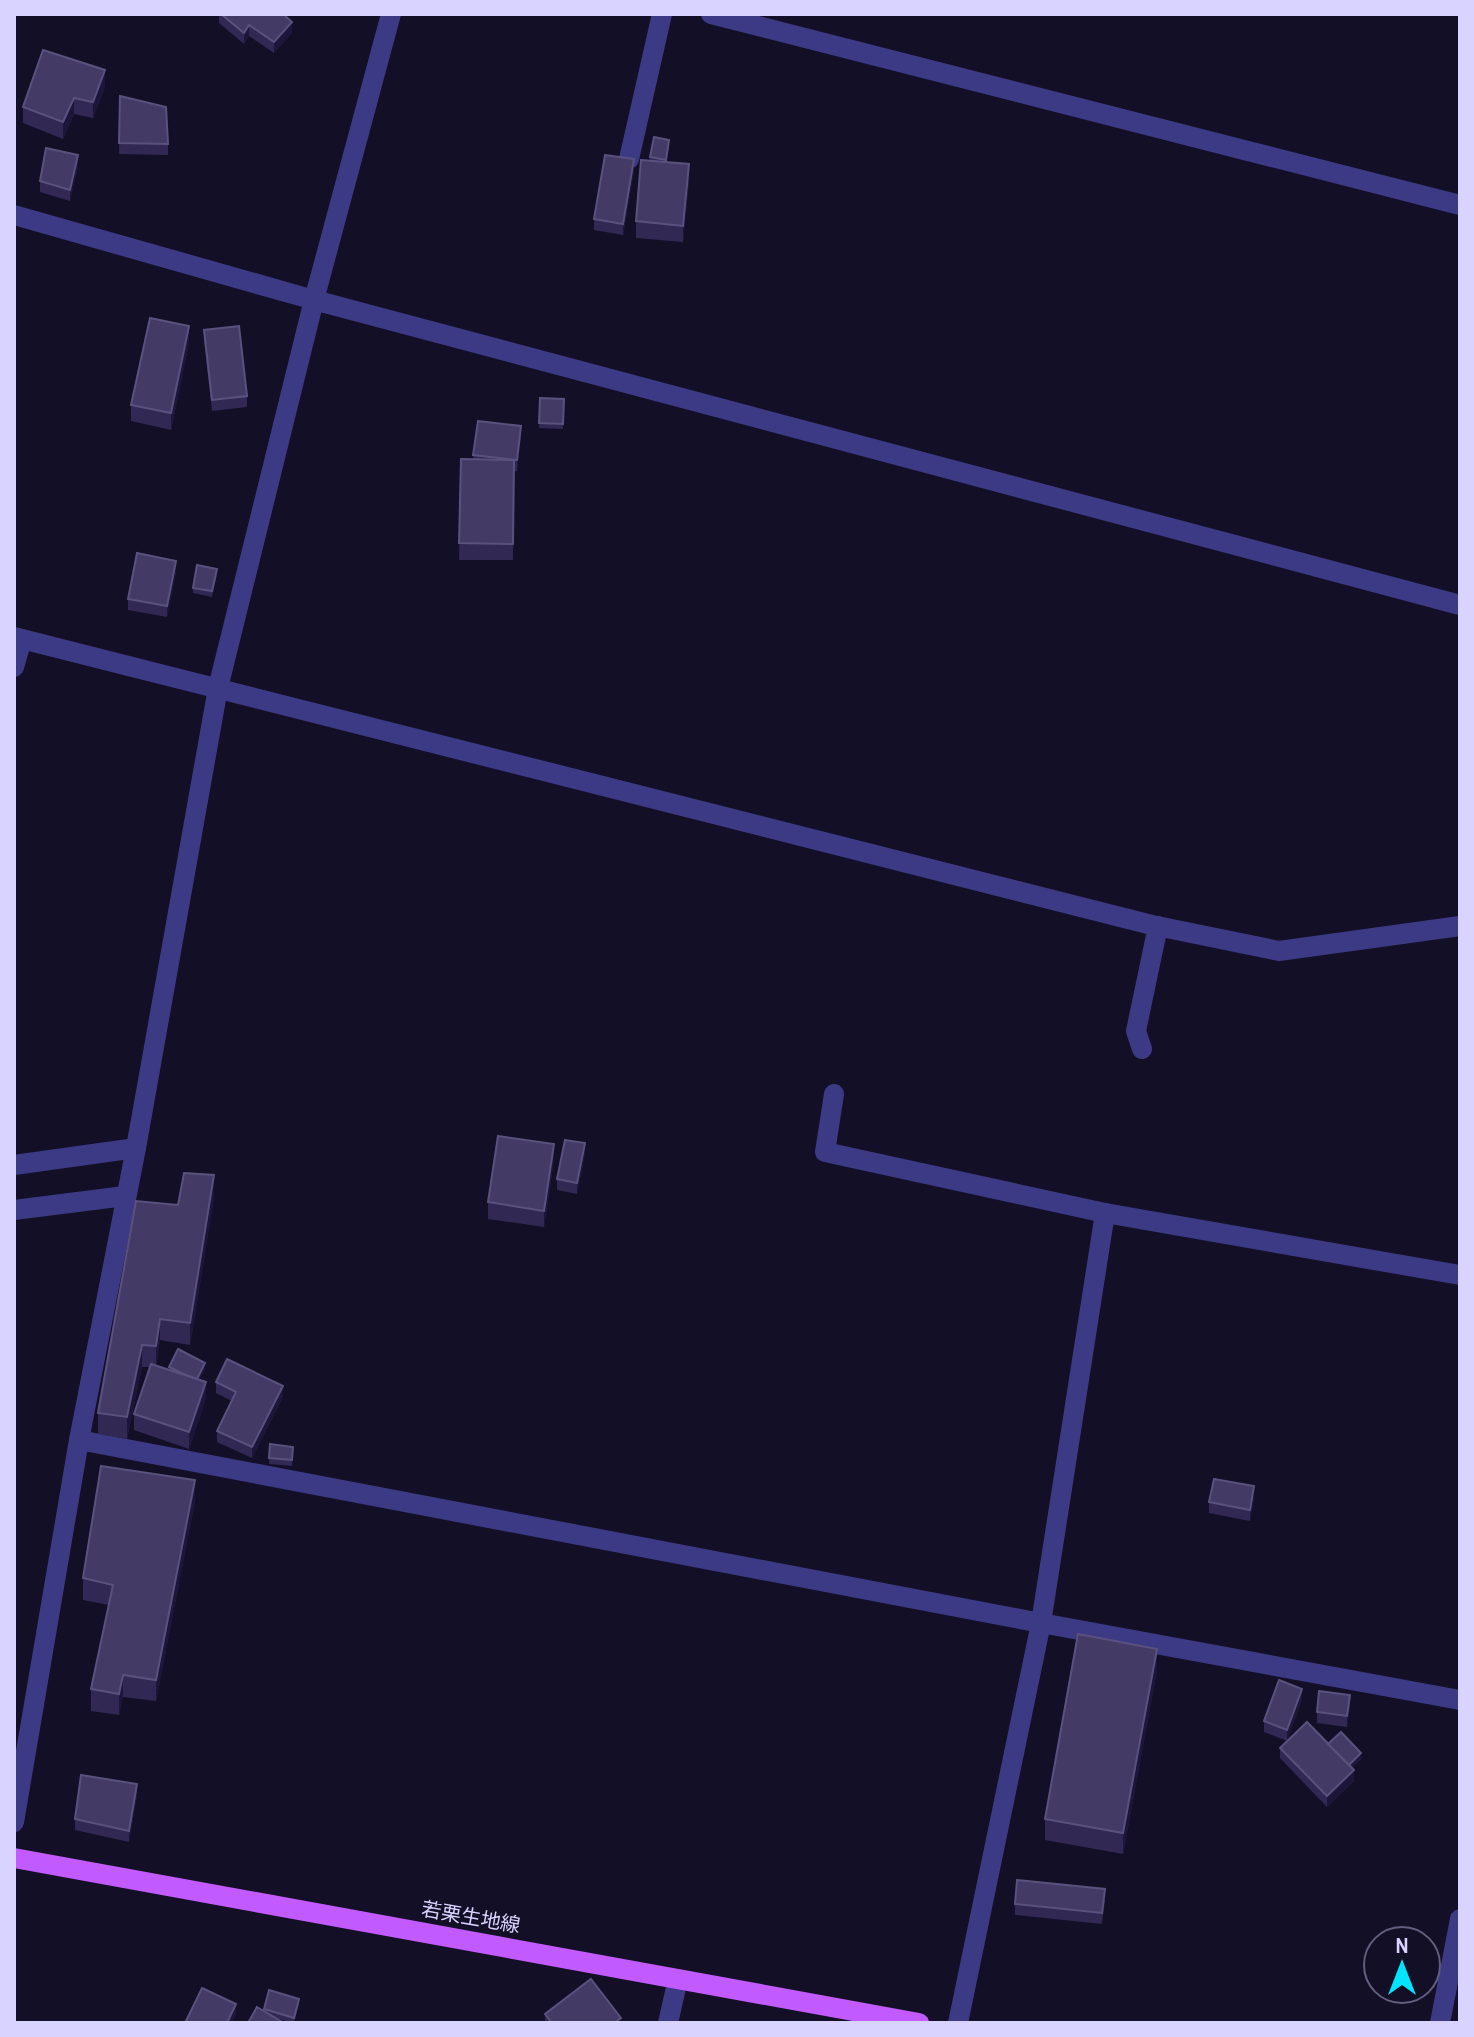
<svg xmlns="http://www.w3.org/2000/svg" width="1474" height="2037" font-family="'Archivo Narrow','Noto Sans JP',sans-serif">
<style>
.lines{fill:none;stroke-linecap:round;stroke-linejoin:round}
.minor{stroke:#3d3a85;stroke-width:20}
.tertiary{stroke:#3d3a85;stroke-width:20}
.primary{stroke:#c25bff;stroke-width:20}
.wall{fill:#312854}
.shaded-wall{fill:#1d163a}
.building{fill:#433a66;stroke:#5a527e;stroke-width:2}
.labels{text-anchor:middle;stroke-width:6;stroke-linejoin:round;paint-order:stroke}
.street-label{font-size:20px;fill:#d9d4ff;stroke:#130f26}
</style>
<rect width="100%" height="100%" fill="#130f26"/>
<g class="lines">
<g class="minor">
<path d="M711 14 1460 205"/>
<path d="M629 159 662 14"/>
<path d="M314 300 1460 605"/>
<path d="M14 637 1152 925 1279 951 1460 926"/>
<path d="M14 667 22 639"/>
<path d="M1142 1049 1136 1031 1158 926"/>
<path d="M834 1094 825 1152 1105 1213 1460 1275"/>
<path d="M14 1165 136 1148"/>
<path d="M14 1210 125 1196"/>
<path d="M79 1440 1041 1623 1460 1700"/>
<path d="M14 1822 79 1440 136 1148 218 688 314 300 391 14"/>
<path d="M668 2023 678 1979"/>
<path d="M958 2023 1041 1623 1105 1213"/>
<path d="M1440 2023 1460 1919"/>
</g>
<path class="tertiary" d="M14 215 314 300"/>
<path class="primary" d="M14 1858 919 2023"/>
</g>
<g class="wall">
<path d="M219 14H283L292 33 274 53 249 36 244 44 219 23Z"/>
<path d="M105 87 93 118 74 114 63 139 23 123V107Z"/>
<path d="M120 96 168 144V155L119 154Z"/>
<path d="M669 146 666 162 689 181 683 242 636 238V221L650 157Z"/>
<path d="M78 166 70 201 40 192V181Z"/>
<path d="M634 170 623 235 594 230V219Z"/>
<path d="M204 330 247 396V407L212 411 204 341Z"/>
<path d="M189 343 171 430 131 421V405Z"/>
<path d="M564 399 563 429 539 428V423Z"/>
<path d="M478 421 521 437 517 471H514L513 560H459L461 459H473Z"/>
<path d="M176 572 167 617 128 610V599Z"/>
<path d="M217 575 212 597 193 593V588Z"/>
<path d="M585 1154 577 1194 557 1190V1179Z"/>
<path d="M554 1160 544 1227 488 1219V1202Z"/>
<path d="M214 1197 190 1345 160 1340 156 1366 169 1370V1367L205 1369 199 1380 206 1398 189 1449 134 1430V1414L150 1367H142L127 1439 98 1434V1413L178 1205Z"/>
<path d="M216 1382 283 1397 252 1458 217 1442V1431L232 1401 216 1393Z"/>
<path d="M270 1444 293 1447 292 1466 269 1464Z"/>
<path d="M1254 1498 1250 1521 1209 1513V1502Z"/>
<path d="M195 1501 156 1701 123 1697 119 1715 91 1711V1689L109 1605 83 1600V1578Z"/>
<path d="M1157 1670 1123 1854 1045 1840V1819Z"/>
<path d="M1302 1700 1287 1741 1264 1732V1721Z"/>
<path d="M1350 1706 1347 1727 1317 1723V1712Z"/>
<path d="M1328 1744 1361 1759 1352 1768 1354 1781 1327 1807 1280 1758V1748Z"/>
<path d="M137 1795 129 1842 75 1830V1819Z"/>
<path d="M1105 1900 1102 1924 1015 1915V1904Z"/>
<path d="M299 2004 294 2023 275 2018 264 2011V2009Z"/>
<path d="M545 2014 621 2023H545Z"/>
</g>
<g class="shaded-wall">
<path d="M292 22V33L274 53V42Z"/>
<path d="M249 25V36L244 44V33Z"/>
<path d="M105 70V87L93 118V102Z"/>
<path d="M74 98V114L63 139V122Z"/>
<path d="M78 155V166L70 201V190Z"/>
<path d="M634 159V170L623 235V224Z"/>
<path d="M689 164V181L683 242V226Z"/>
<path d="M189 326V343L171 430V413Z"/>
<path d="M521 426V437L517 471V460Z"/>
<path d="M176 561V572L167 617V606Z"/>
<path d="M585 1143V1154L577 1194V1183Z"/>
<path d="M554 1144V1160L544 1227V1211Z"/>
<path d="M214 1175V1197L190 1345V1323Z"/>
<path d="M160 1319V1340L156 1367V1346Z"/>
<path d="M142 1345V1367L127 1439V1417Z"/>
<path d="M205 1363V1369L196 1386V1381Z"/>
<path d="M206 1382V1398L189 1449V1432Z"/>
<path d="M283 1386V1397L252 1458V1447Z"/>
<path d="M195 1480V1501L156 1701V1680Z"/>
<path d="M1254 1486V1498L1250 1521V1510Z"/>
<path d="M1157 1649V1670L1123 1854V1833Z"/>
<path d="M123 1675V1697L119 1715V1694Z"/>
<path d="M1302 1689V1700L1287 1741V1730Z"/>
<path d="M1350 1695V1706L1347 1727V1716Z"/>
<path d="M1361 1753V1759L1347 1774V1768Z"/>
<path d="M1354 1770V1781L1327 1807V1796Z"/>
<path d="M137 1784V1795L129 1842V1831Z"/>
<path d="M236 2004V2015L232 2023H227Z"/>
</g>
<g class="building">
<path d="M221 14H283L292 22 274 42 249 25 244 33Z"/>
<path d="M43 50 105 70 93 102 74 98 63 122 23 107Z"/>
<path d="M120 96 166 107 168 144 119 143Z"/>
<path d="M654 137 669 140 666 160 650 157Z"/>
<path d="M46 148 78 155 70 190 40 181Z"/>
<path d="M605 155 634 159 623 224 594 219Z"/>
<path d="M641 160 689 164 683 226 636 221Z"/>
<path d="M150 318 189 326 171 413 131 405Z"/>
<path d="M239 326 247 396 212 400 204 330Z"/>
<path d="M540 398 564 399 563 424 539 423Z"/>
<path d="M478 421 521 426 517 460 473 455Z"/>
<path d="M461 459 514 460 513 544 459 543Z"/>
<path d="M137 553 176 561 167 606 128 599Z"/>
<path d="M197 565 217 569 212 591 193 588Z"/>
<path d="M498 1136 554 1144 544 1211 488 1202Z"/>
<path d="M565 1140 585 1143 577 1183 557 1179Z"/>
<path d="M184 1173 214 1175 190 1323 160 1319 156 1346 142 1345 127 1417 98 1413 136 1201 178 1205Z"/>
<path d="M178 1349 205 1363 197 1379 186 1375 169 1367Z"/>
<path d="M227 1359 283 1386 252 1447 217 1431 236 1392 216 1382Z"/>
<path d="M151 1364 206 1382 189 1432 134 1414Z"/>
<path d="M270 1444 293 1447 292 1460 269 1458Z"/>
<path d="M101 1466 195 1480 156 1680 123 1675 119 1694 91 1689 113 1585 83 1578Z"/>
<path d="M1214 1479 1254 1486 1250 1510 1209 1502Z"/>
<path d="M1078 1634 1157 1649 1123 1833 1045 1819Z"/>
<path d="M1279 1680 1302 1689 1287 1730 1264 1721Z"/>
<path d="M1319 1691 1350 1695 1347 1716 1317 1712Z"/>
<path d="M1307 1722 1354 1770 1327 1796 1280 1748Z"/>
<path d="M1341 1732 1361 1753 1349 1765 1328 1744Z"/>
<path d="M81 1775 137 1784 129 1831 75 1819Z"/>
<path d="M1017 1880 1105 1889 1102 1913 1015 1904Z"/>
<path d="M591 1979 621 2018 614 2023H552L545 2014Z"/>
<path d="M202 1988 236 2004 227 2023H185Z"/>
<path d="M269 1990 299 1999 294 2018 264 2009Z"/>
<path d="M257 2007 284 2023H248Z"/>
</g>
<g class="labels">
<g class="street-label">
<text transform="translate(471 1917) rotate(10)" y="7">若栗生地線</text>
</g>
</g>
<rect width="1474" height="2037" fill="none" stroke="#d9d4ff" stroke-width="32"/>
<g transform="translate(1402 1965)"><circle r="38" fill="#130f26" stroke="#625e7d" stroke-width="2"/>
<path d="M0-6L14 30L0 20L-14 30Z" fill="#00e5ff"/>
<text y="-12" font-size="22" font-weight="bold" text-anchor="middle" fill="#d9d4ff">N</text>
</g>
</svg>
